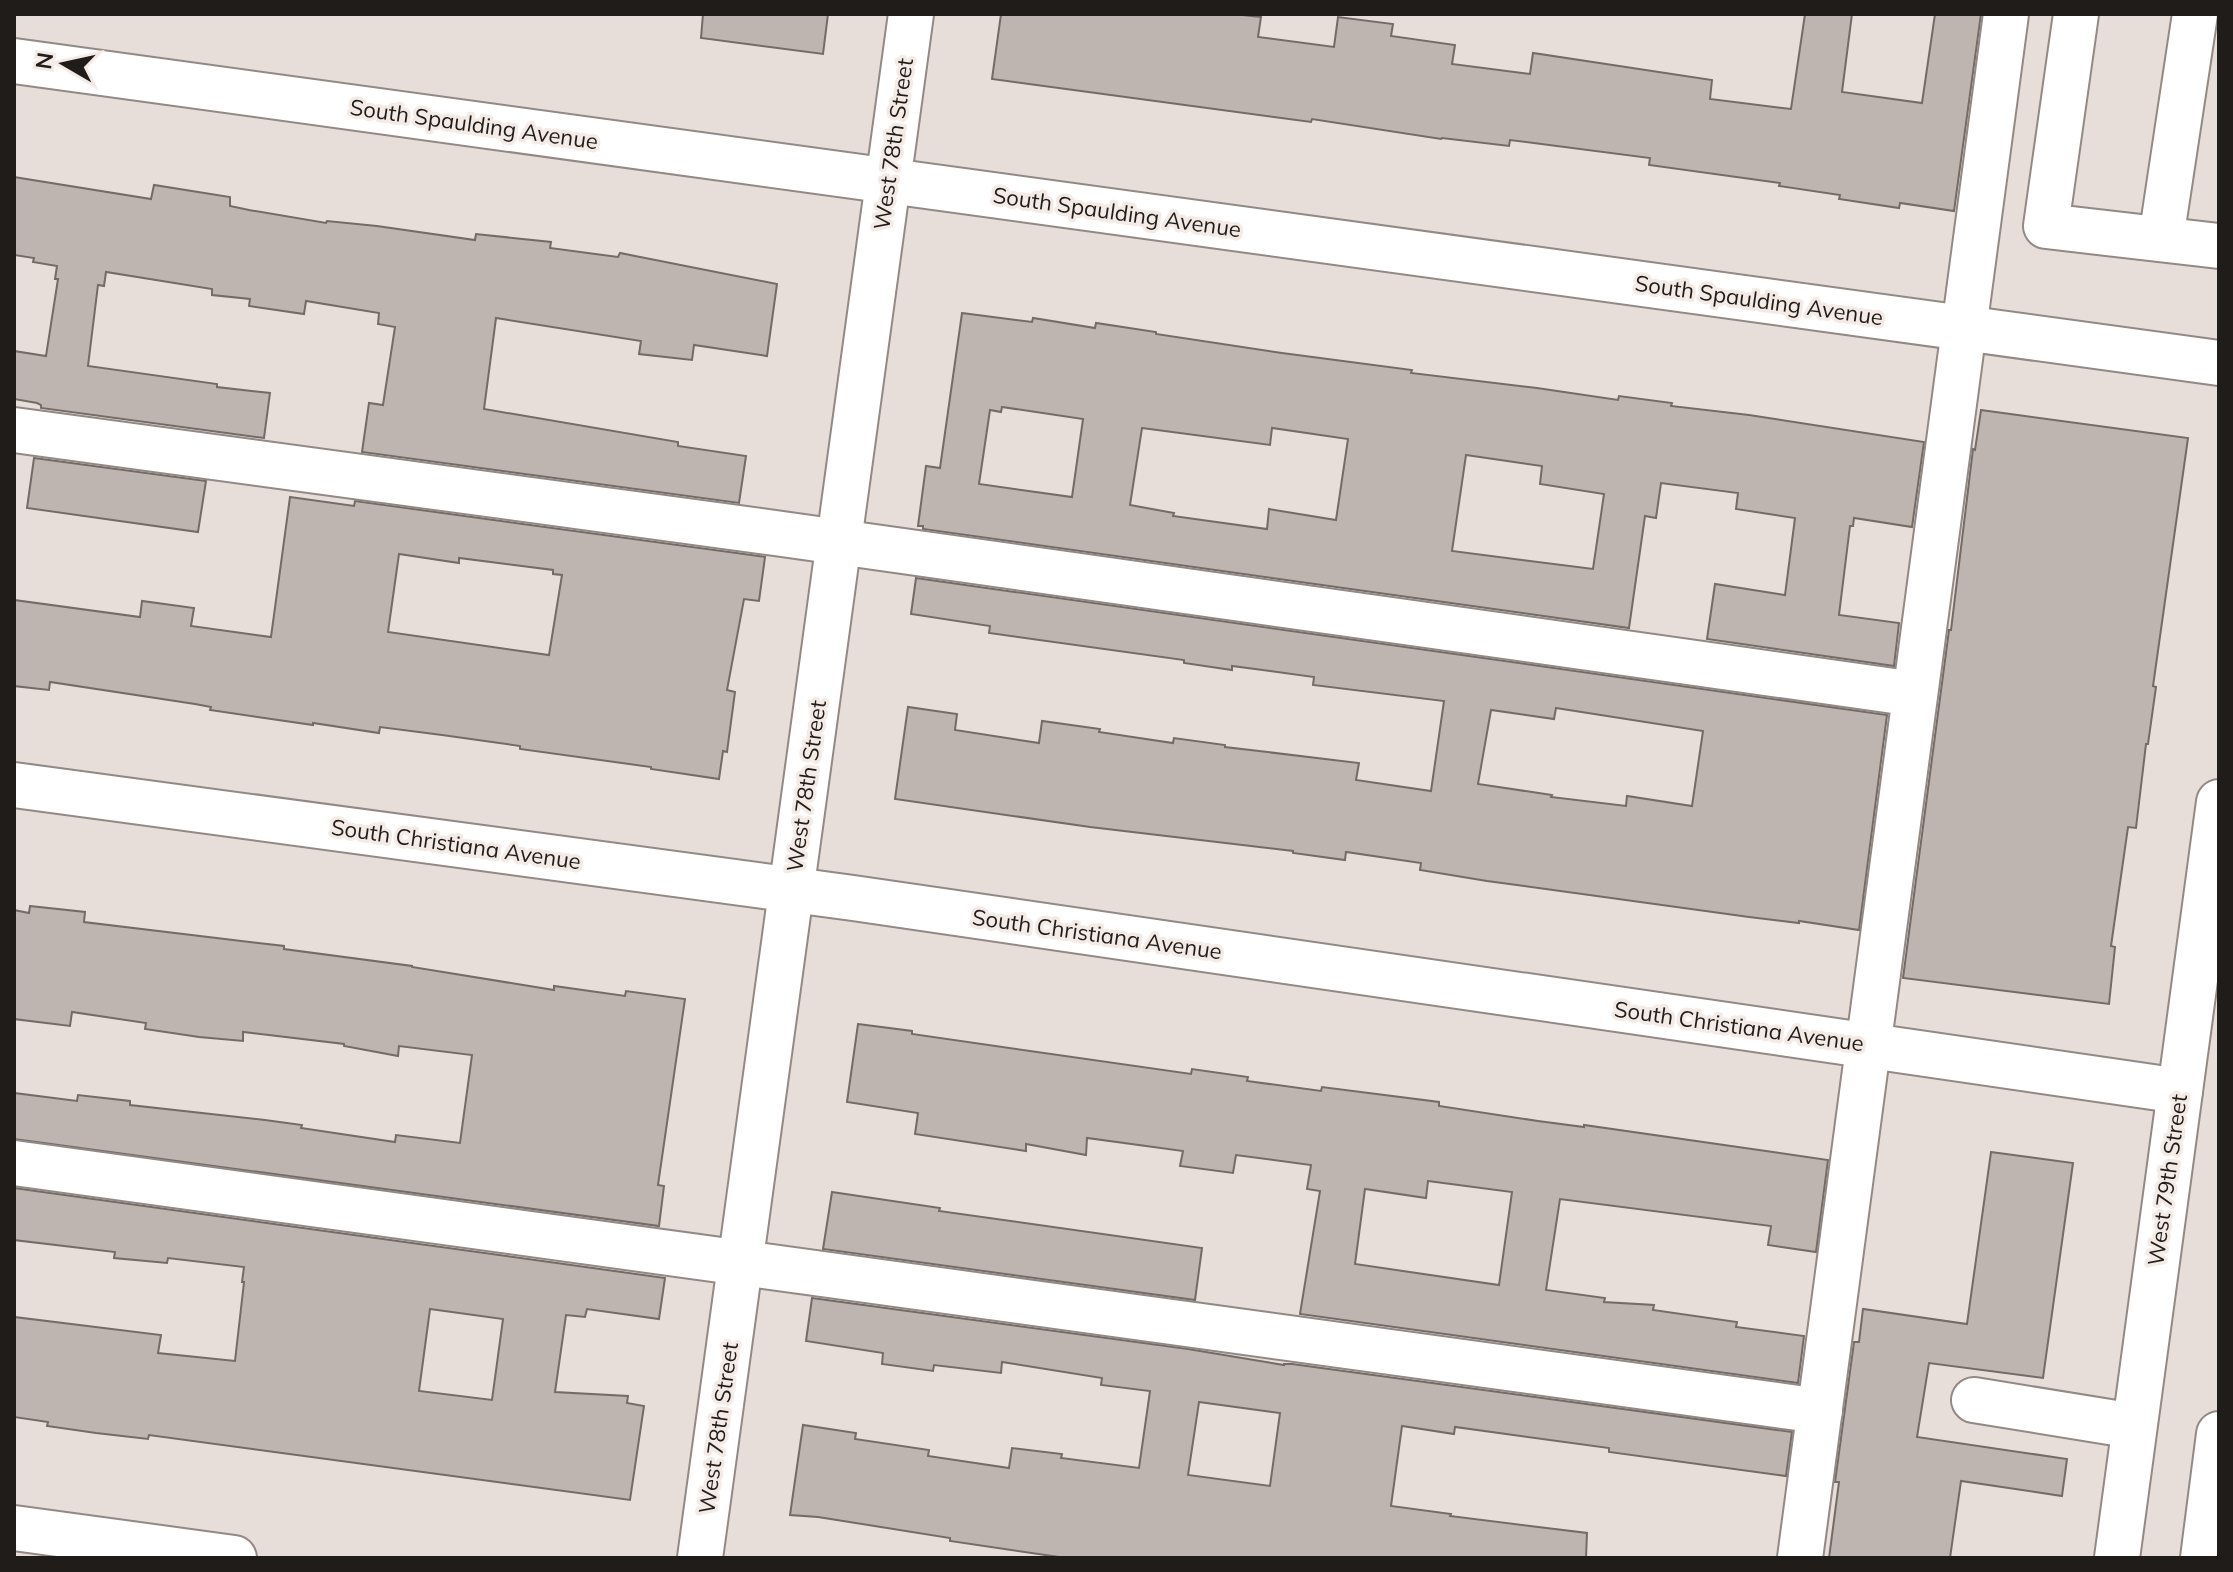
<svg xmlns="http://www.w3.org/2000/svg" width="2233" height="1572" font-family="Mulish,sans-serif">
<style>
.building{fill:#beb4b0;stroke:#736b66;stroke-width:2;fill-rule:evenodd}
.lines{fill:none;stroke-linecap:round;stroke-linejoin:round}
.minor-casing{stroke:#928985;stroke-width:48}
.major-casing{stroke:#928985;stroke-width:48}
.minor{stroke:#fff;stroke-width:44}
.major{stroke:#fff;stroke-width:44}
.labels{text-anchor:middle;stroke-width:7;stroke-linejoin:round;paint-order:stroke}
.street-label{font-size:22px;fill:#1f1c1a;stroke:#f5ebe6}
</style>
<rect width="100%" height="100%" fill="#e8ded9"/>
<g class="building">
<path d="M703 14H828L823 54 701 38Z"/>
<path d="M1001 14H1233L1261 17 1258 37 1334 47 1338 17 1393 24 1391 36 1455 45 1452 64 1530 74 1533 53 1712 80 1710 99 1791 109 1805 14H1852L1842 92 1922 103 1935 14H1981L1954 211 1900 203 1899 208 1839 199 1840 195 1779 186 1780 183 1649 165 1650 158 1510 140 1509 146 1442 138 1441 139 1312 119 1311 122 992 79Z"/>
<path d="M14 177 151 199 154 185 230 197V206L249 210 326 223 327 221 377 226 475 240 476 234 551 242 550 248 618 257 620 253 777 284 767 356 694 345 692 360 639 354 641 341 496 318 484 409 678 442V446L746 456 739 503 362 452 369 403 383 405 395 327 378 324 379 313 306 301 304 314 249 306 250 299 212 295V289L106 272 104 286 98 285 88 366 217 384V387L270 393 264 438 41 408V405L37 403 14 399V351L46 356 58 279H55L57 266 33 262 34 258 14 255Z"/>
<path d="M962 313 1032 322 1033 318 1095 328 1096 323 1156 332V334L1282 353 1412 370 1411 373 1537 388 1618 400 1619 396 1672 403 1671 406 1749 415 1924 442 1912 527 1854 518 1853 526H1850L1839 615 1899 623 1894 666 1707 639 1715 584 1785 595 1795 518 1736 509 1738 493 1661 483 1656 518 1645 516 1629 628 923 529V526H918L926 466 940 468ZM1002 407 1083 419 1072 497 979 484 990 410 1001 412ZM1142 428 1270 445 1272 428 1348 439 1336 520 1269 509 1267 529 1173 516 1174 513 1130 505ZM1466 455 1542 466 1540 484 1604 494 1593 569 1452 551Z"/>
<path d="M1981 410 2188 438 2153 686 2156 687 2148 744H2146L2136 828 2128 827 2111 946 2115 947 2109 1004 1903 978 1949 630H1951L1973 449 1975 450Z"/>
<path d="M34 458 206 481 198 532 27 508Z"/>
<path d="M290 497 354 506 355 501 765 557 759 601 744 599 727 690 735 692 727 752 723 751 719 779 651 769V767L520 749V746L442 735 380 727 379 733 313 723V725L210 710 211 707 195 704 50 682 49 690 14 686V600L140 617 142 601 194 608 191 626 271 637ZM399 554 459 563V558L553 570V574L562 575 549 655 388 632Z"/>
<path d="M916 578 1887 715 1859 930 1799 921V923L1749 917 1487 881 1420 870 1421 863 1346 852 1345 860 1293 853V851L1090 827 895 799 908 707 957 714 955 730 1039 743 1042 721 1100 729 1099 732 1173 743 1174 738 1225 745V747L1359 763 1356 780 1431 791 1444 701 1313 685 1314 677 1232 666V670L1184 663V660L989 633 990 626 911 614ZM1556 708 1703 731 1692 806 1627 796 1626 806 1551 797 1552 795 1478 784 1491 710 1554 719Z"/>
<path d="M30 906 85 912 84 922 284 946V949L412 966V967L554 990V986L625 996 626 991 685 999 658 1185 664 1186 659 1226 14 1139V1093L77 1101 78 1095 130 1101V1105L265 1120 302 1125 301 1128 395 1142 396 1135 460 1143 472 1055 399 1046 398 1056 344 1046V1044L243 1032V1041L199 1037 145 1029 146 1023 72 1012 70 1026 14 1019V910L29 913Z"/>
<path d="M858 1024 912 1031V1034L1191 1074 1192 1069 1248 1077 1247 1081 1321 1091 1322 1087 1439 1102V1106L1538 1121 1584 1127V1125L1828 1160 1816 1252 1768 1245 1771 1226 1560 1199 1546 1290 1605 1298 1604 1302 1654 1305 1653 1310 1737 1322 1736 1327 1804 1336 1798 1383 1300 1314 1320 1191 1307 1189 1311 1165 1236 1155 1233 1173 1180 1166 1183 1151 1087 1138 1086 1155 1026 1144V1151L915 1134 918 1113 847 1102ZM1428 1181 1512 1192 1499 1285 1355 1264 1365 1189 1426 1198Z"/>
<path d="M1991 1152 2073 1163 2043 1378 1929 1363 1917 1437 2067 1459 2062 1496 1961 1481 1950 1558H1829L1839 1482H1835L1854 1342H1859L1863 1309 1967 1324Z"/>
<path d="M14 1188 665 1278 659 1319 587 1309 585 1317 566 1315 555 1392 628 1396 627 1403 644 1406 630 1500 149 1435 148 1439 96 1433 47 1426 48 1422 14 1417V1317L161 1335 158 1353 235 1361 244 1282H242L244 1267 168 1258 167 1263 114 1258 115 1252 14 1240ZM430 1309 503 1319 492 1400 419 1391Z"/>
<path d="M832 1192 940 1208 939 1211 1202 1248 1195 1300 823 1249Z"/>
<path d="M812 1298 1188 1349 1284 1365V1364H1292L1792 1432 1786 1476 1609 1452V1448L1455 1427 1454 1434 1402 1426 1391 1506 1451 1514 1450 1516 1587 1533 1586 1558H1066L950 1541V1538L818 1517 790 1515 803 1425 856 1433 855 1439 929 1450 928 1456 1009 1468 1012 1448 1062 1454 1061 1458 1139 1468 1150 1391 1101 1385 1102 1378 1002 1362 1001 1373 934 1365 933 1371 882 1364 883 1353 806 1341ZM1199 1402 1280 1413 1270 1486 1188 1475Z"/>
</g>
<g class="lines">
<g class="minor-casing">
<g id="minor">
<path d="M2076 14 2046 226 2219 246"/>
<path d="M14 61 2219 363"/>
<path d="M2161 239 2195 14"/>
<path d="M14 430 775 533 1915 694"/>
<path d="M14 785 853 898 2180 1091"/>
<path d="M14 1163 1820 1411"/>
<path d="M1974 1400 2134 1426"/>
<path d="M14 1528 234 1558"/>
<path d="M700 1558 911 14"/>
<path d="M1800 1558 2006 14"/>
</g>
</g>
<g class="major-casing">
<g id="major">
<path d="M2117 1558 2219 802"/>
<path d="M2203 1558 2219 1434"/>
</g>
</g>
<use href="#minor" class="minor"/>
<use href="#major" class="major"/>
</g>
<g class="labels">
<g class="street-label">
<text transform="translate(474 124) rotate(8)" y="8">South Spaulding Avenue</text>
<text transform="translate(893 144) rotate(-82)" y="8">West 78th Street</text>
<text transform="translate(1117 212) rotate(8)" y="8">South Spaulding Avenue</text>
<text transform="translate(1759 300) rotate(8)" y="8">South Spaulding Avenue</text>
<text transform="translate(806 786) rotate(-82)" y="8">West 78th Street</text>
<text transform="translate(456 844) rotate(8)" y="8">South Christiana Avenue</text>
<text transform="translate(1097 934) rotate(8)" y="8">South Christiana Avenue</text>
<text transform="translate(1739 1026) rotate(8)" y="8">South Christiana Avenue</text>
<text transform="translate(2167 1180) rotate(-82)" y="8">West 79th Street</text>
<text transform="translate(718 1428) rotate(-82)" y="8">West 78th Street</text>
</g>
</g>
<rect width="2233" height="1572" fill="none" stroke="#1f1c1a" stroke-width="32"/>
<g transform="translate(64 64) rotate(279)" stroke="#f5ebe6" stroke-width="6" paint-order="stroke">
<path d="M0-6L14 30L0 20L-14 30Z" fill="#1f1c1a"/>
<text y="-12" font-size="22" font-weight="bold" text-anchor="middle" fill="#1f1c1a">N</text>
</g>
</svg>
